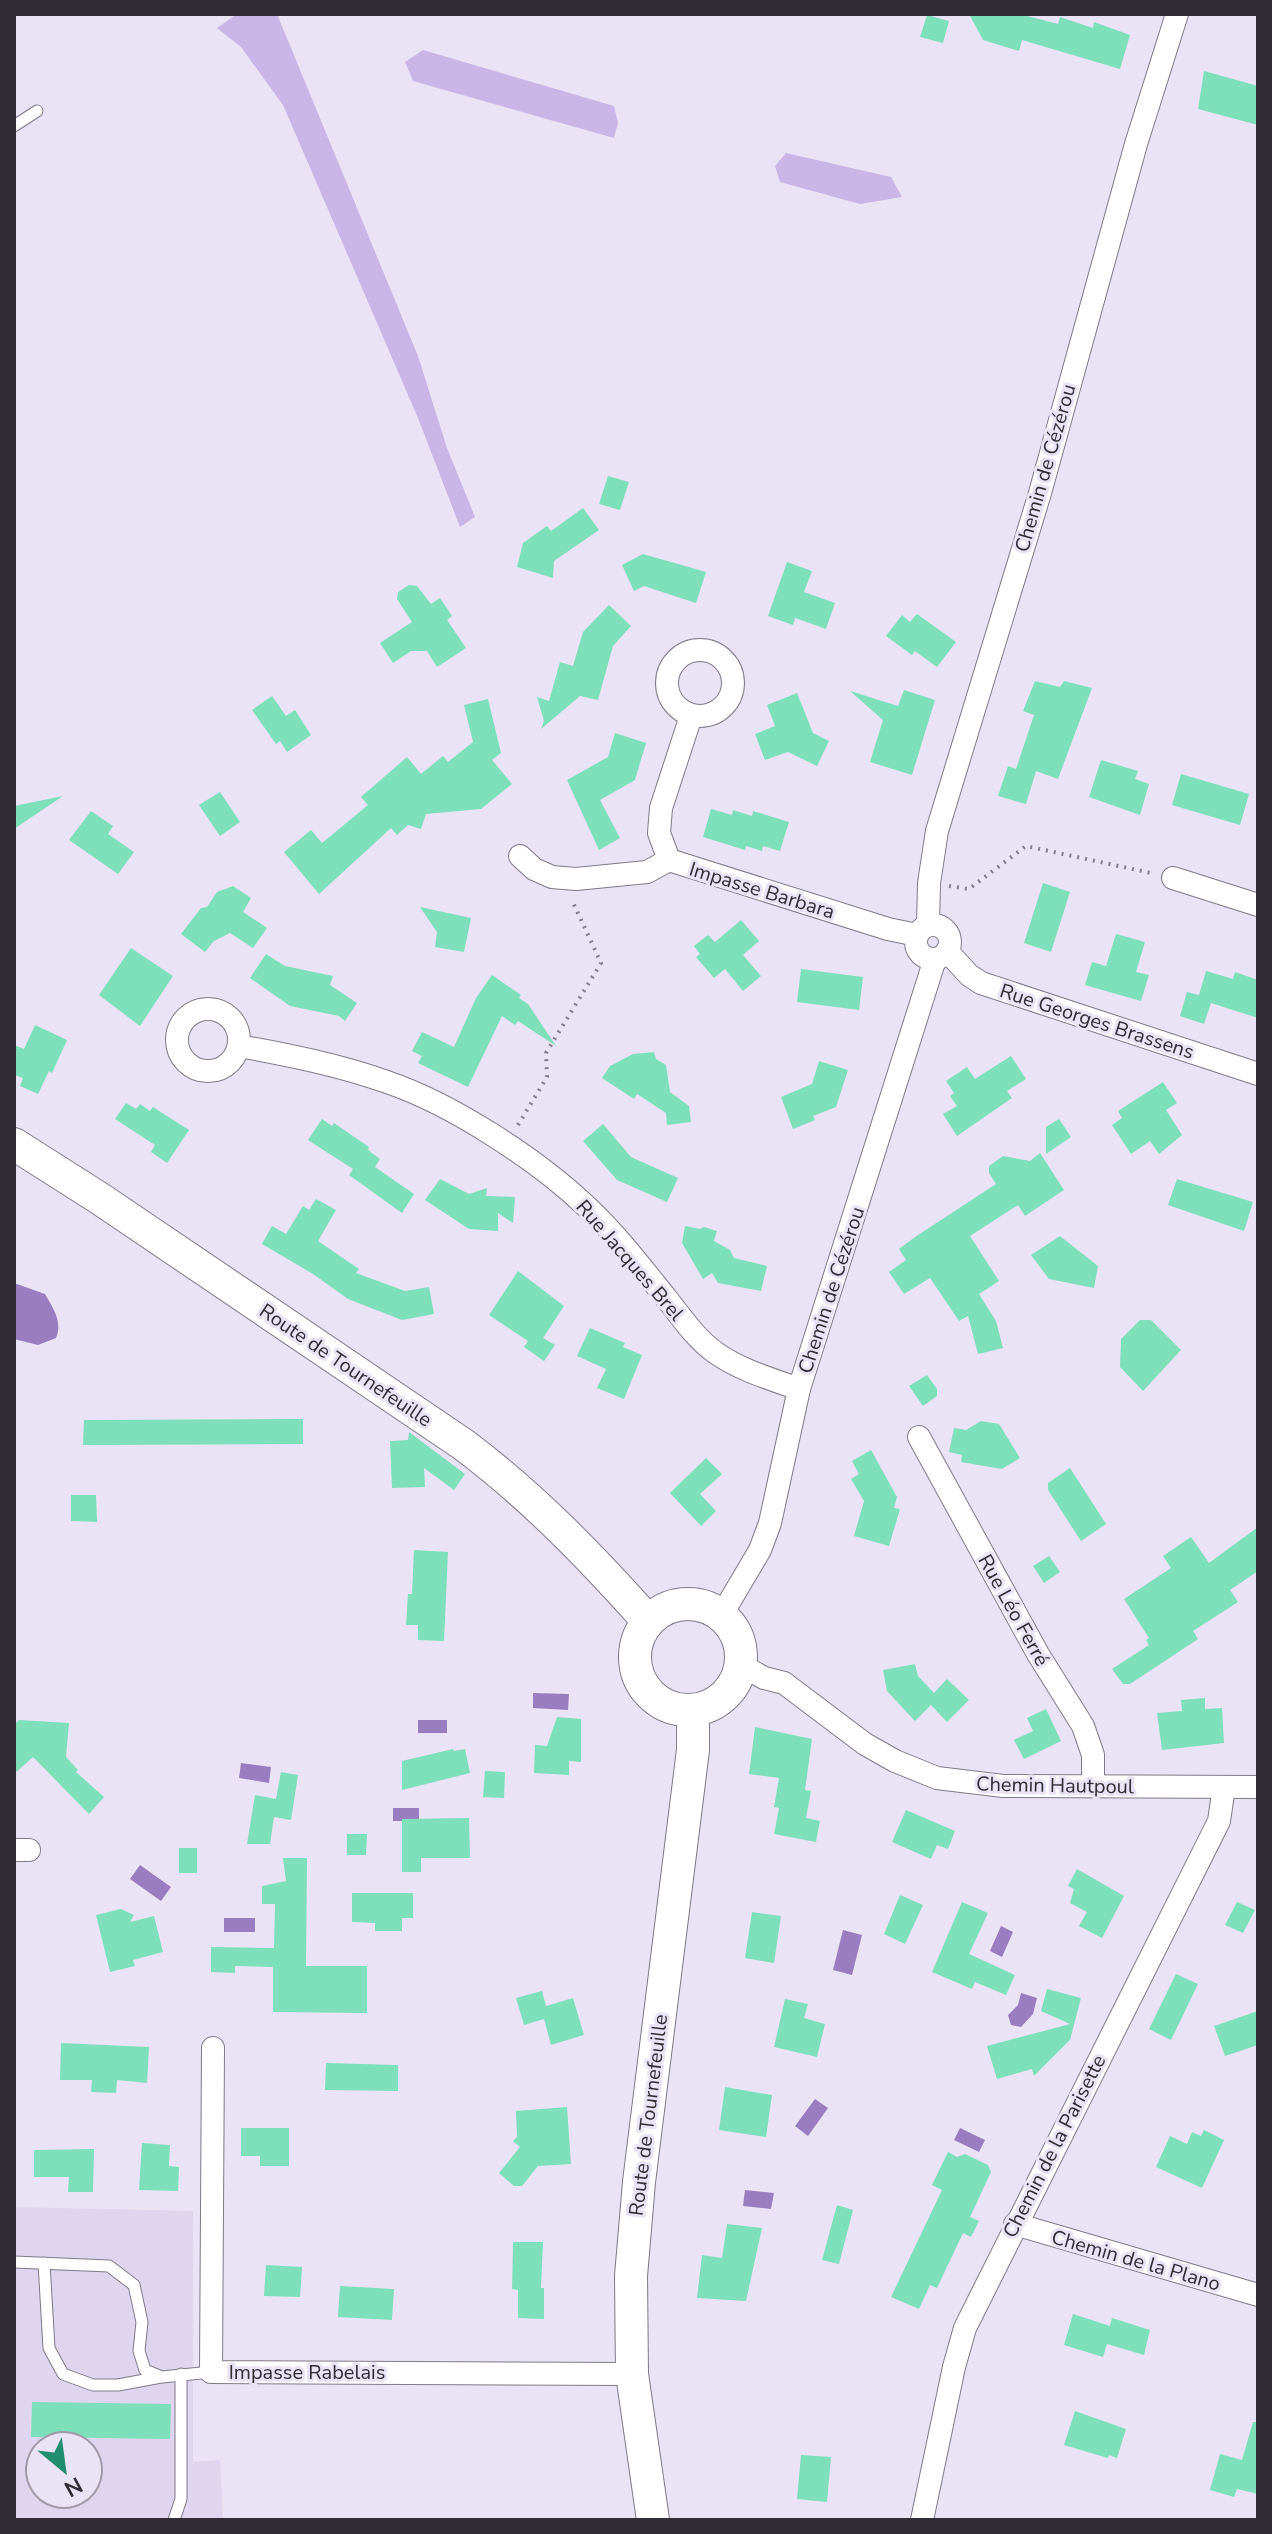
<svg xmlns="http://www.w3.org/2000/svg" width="1272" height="2534" font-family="'Nunito Sans',sans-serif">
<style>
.built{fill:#dfd5ee;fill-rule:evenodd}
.green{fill:#c9b5e6}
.water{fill:#9a7cc1}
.building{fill:#7edfbb}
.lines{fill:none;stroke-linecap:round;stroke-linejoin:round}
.lane-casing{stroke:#7f7989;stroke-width:13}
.street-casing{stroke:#7f7989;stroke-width:24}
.secondary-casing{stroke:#7f7989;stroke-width:34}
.path{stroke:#847f8b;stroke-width:4;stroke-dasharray:2 6;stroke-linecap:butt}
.lane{stroke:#fff;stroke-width:11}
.street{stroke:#fff;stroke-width:22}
.secondary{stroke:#fff;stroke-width:32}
.labels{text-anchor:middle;stroke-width:6;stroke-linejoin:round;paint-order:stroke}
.street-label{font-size:20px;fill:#2f2c33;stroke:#eae3f5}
</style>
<rect width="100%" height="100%" fill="#eae3f5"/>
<path class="built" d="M14 2207 193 2211V2462L220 2460 223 2520H14ZM40 2446H88V2494H40Z"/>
<g class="green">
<path d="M237 14H277L418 356 447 448 475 517 460 527 418 418 283 105 241 47 217 28Z"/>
<path d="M423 50 614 106 618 123 614 138 413 81 405 62Z"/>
<path d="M786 153 891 177 902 197 860 204 780 182 775 166Z"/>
</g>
<g class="water">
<path d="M14 1283 45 1294C53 1308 63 1322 56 1338L38 1345 14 1339Z"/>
<path d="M533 1693 569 1694 568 1710 533 1708Z"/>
<rect x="418" y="1720" width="29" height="13"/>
<path d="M241 1763 271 1767 269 1783 239 1778Z"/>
<rect x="393" y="1808" width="26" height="13"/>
<path d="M140 1865 171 1887 161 1901 130 1879Z"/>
<rect x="224" y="1918" width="31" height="14"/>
<path d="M1001 1926 1013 1932 1002 1957 990 1951Z"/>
<path d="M843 1930 862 1935 852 1975 833 1970Z"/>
<path d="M1021 1993 1037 1998 1033 2014 1021 2027 1011 2025 1008 2015 1018 2005Z"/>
<path d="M815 2099 828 2108 808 2136 795 2126Z"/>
<path d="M960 2128 985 2140 979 2152 954 2140Z"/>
<path d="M745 2190 774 2193 771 2209 743 2206Z"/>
</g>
<g class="building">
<path d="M969 14H1020L1058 24 1060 17 1093 28 1094 22 1130 35 1120 69 1022 40 1019 51 983 40Z"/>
<path d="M927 15 949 21 943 43 920 37Z"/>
<path d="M1204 71 1258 86V125L1198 109Z"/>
<path d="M608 476 629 482 620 510 599 504Z"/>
<path d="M583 508 599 530 554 561 553 578 517 567 523 543 547 526 551 531Z"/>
<path d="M643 554 706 572 696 603 644 586 634 591 622 565Z"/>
<path d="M787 562 812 571 804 592 835 603 826 629 795 618 793 625 768 616Z"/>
<path d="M409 585 417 586 431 604 440 598 452 616 447 620 466 648 437 667 427 651H411L393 663 380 643 412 622 397 599 398 592Z"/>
<path d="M609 605 631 626 613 646 598 700 580 696 541 729 544 721 537 697 549 701 560 662 573 666 583 632Z"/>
<path d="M917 614 956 642 937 667 915 651 912 655 886 636 902 615 910 622Z"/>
<path d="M1035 681 1060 687 1064 681 1092 688 1058 779 1036 771 1026 804 998 796 1008 766 1016 769 1034 715 1023 711Z"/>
<path d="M904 690 935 700 912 775 870 762 883 720 850 691 898 706Z"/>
<path d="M797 693 813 733 829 741 817 766 788 752 765 760 755 734 775 726 767 705Z"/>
<path d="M272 696 286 716 295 710 311 735 287 752 280 741 276 744 252 710Z"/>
<path d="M488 699 501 753 492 760 512 784 481 809 426 814 421 829 408 825 397 835 391 828 319 894 284 852 311 830 322 843 368 805 361 797 407 757 421 774 443 756 448 762 473 742 464 705Z"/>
<path d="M615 733 646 743 635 780 600 800 620 838 599 850 567 780 608 757Z"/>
<path d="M1101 760 1138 771 1135 779 1149 784 1140 815 1089 797Z"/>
<path d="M1181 774 1249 794 1240 825 1172 805Z"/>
<path d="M220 792 240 822 220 836 199 805Z"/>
<path d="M63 796 14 829V806Z"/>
<path d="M711 809 732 815 733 810 752 816 753 811 789 822 780 851 763 846 762 851 746 846 745 850 703 837Z"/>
<path d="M91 811 113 826 108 834 134 852 118 874 69 840Z"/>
<path d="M1043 883 1070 892 1051 952 1024 943Z"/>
<path d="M233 886 251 898 243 912 267 928 253 948 230 933 214 941 205 952 181 934 201 908 207 907 217 892Z"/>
<path d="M420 907 471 918 464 952 435 947 437 932Z"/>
<path d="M741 920 759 941 743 955 761 976 743 991 725 969 714 978 696 957 700 954 694 946 708 935 715 942Z"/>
<path d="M1116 934 1145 942 1136 972 1149 975 1141 1001 1085 985 1092 962 1106 966Z"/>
<path d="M131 948 173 976 140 1026 99 995Z"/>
<path d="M266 954 285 966 333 976 330 985 357 1003 345 1021 339 1016 290 1006 250 978Z"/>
<path d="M801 969 863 977 859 1010 797 1002Z"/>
<path d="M1206 971 1233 979 1235 972 1258 980V1018L1211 1003 1204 1024 1180 1016 1187 992 1199 995Z"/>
<path d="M492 975 521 995 519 998 528 1004 556 1046 518 1021 515 1025 502 1016 468 1087 418 1063 422 1056 412 1051 422 1032 454 1047 476 998Z"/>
<path d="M35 1025 67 1040 52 1073 49 1071 38 1094 20 1086 23 1078 14 1075V1045L24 1049Z"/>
<path d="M654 1052 656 1059 666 1065 670 1092 689 1106 691 1122 667 1125 666 1113 637 1094 634 1099 602 1078 610 1066 633 1054Z"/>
<path d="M1011 1056 1026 1079 1007 1091 1012 1098 957 1136 943 1114 957 1106 950 1096 954 1093 946 1081 967 1067 975 1079Z"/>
<path d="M819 1061 848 1070 836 1107 813 1116 815 1120 793 1129 781 1097 812 1084Z"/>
<path d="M1163 1082 1177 1103 1166 1110 1182 1135 1159 1154 1150 1141 1131 1154 1112 1125 1122 1118 1118 1111Z"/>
<path d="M126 1103 136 1109 140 1104 150 1111 153 1107 189 1130 167 1163 151 1152 155 1145 115 1119Z"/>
<path d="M322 1119 332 1126 334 1123 369 1147 368 1150 380 1159 375 1167 414 1194 402 1213 349 1175 353 1169 308 1140Z"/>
<path d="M1059 1119 1071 1137 1046 1154V1127Z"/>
<path d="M603 1124 631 1157 678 1178 667 1202 617 1180 583 1141Z"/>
<path d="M1040 1153 1064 1190 1025 1216 1018 1205 970 1236 999 1281 979 1294 996 1321 1003 1348 978 1354 968 1316 959 1321 930 1278 904 1294 889 1272 906 1260 899 1249 915 1237 996 1184 989 1173V1166L1003 1156 1030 1161Z"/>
<path d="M440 1179 469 1194 487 1188 486 1196 515 1197 513 1223 498 1213V1231L469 1229 425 1200Z"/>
<path d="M1177 1179 1253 1202 1244 1231 1168 1205Z"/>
<path d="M316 1199 336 1210 318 1241 359 1269 356 1273 405 1291 429 1287 434 1314 402 1320 348 1299 313 1274 262 1244 272 1226 286 1234 303 1206 309 1210Z"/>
<path d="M685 1226 700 1229 704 1227 717 1231 714 1241 730 1250 734 1258 767 1266 761 1291 718 1283 712 1273 703 1279 682 1243Z"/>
<path d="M1060 1236 1098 1266 1094 1288 1049 1279 1031 1255Z"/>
<path d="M518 1271 564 1306 543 1338 555 1345 544 1361 524 1347 528 1341 489 1315Z"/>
<path d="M1140 1320H1151L1181 1350 1143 1391 1120 1367 1121 1339Z"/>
<path d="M590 1328 625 1343 623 1347 642 1355 624 1399 597 1388 606 1369 577 1356Z"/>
<path d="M927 1375 937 1389V1396L923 1406 909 1386Z"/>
<path d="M303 1419V1444L83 1445 84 1420Z"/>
<path d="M981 1421 999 1424 1020 1458 1002 1469 961 1462 962 1455 949 1452 954 1428 966 1430Z"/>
<path d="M409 1432 465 1474 454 1490 424 1468 425 1487 392 1488 390 1441 408 1440Z"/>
<path d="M871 1450 897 1497 894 1508 900 1509 889 1546 854 1536 864 1501 851 1479 859 1474 852 1461Z"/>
<path d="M706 1458 722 1474 700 1494 716 1511 701 1526 670 1493Z"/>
<path d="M1070 1468 1106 1524 1081 1541 1048 1490V1483Z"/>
<path d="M71 1495H96L97 1522 71 1521Z"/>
<path d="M1258 1527V1571L1230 1590 1238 1602 1193 1631 1198 1639 1130 1684H1123L1112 1669 1149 1645 1146 1640 1149 1638 1124 1599 1171 1568 1163 1556 1191 1537 1209 1563Z"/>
<path d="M414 1550 448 1552 444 1641 418 1640V1625H406L408 1594H412Z"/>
<path d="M1049 1556 1060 1572 1044 1583 1033 1566Z"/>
<path d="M915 1664 918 1676 934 1693 947 1679 969 1700 947 1722 931 1705 915 1721 887 1691 883 1670Z"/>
<path d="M1205 1698V1709L1222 1708 1224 1743 1162 1750 1157 1713 1182 1711 1181 1700Z"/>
<path d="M1046 1709 1061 1741 1024 1759 1014 1740 1033 1731 1027 1718Z"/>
<path d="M557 1717 581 1719V1762L569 1761V1775L534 1773 535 1745 547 1746Z"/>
<path d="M19 1720 69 1723 66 1757 78 1770 76 1772 104 1797 89 1814 33 1757 14 1774V1725Z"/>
<path d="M755 1727 812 1739 805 1790 811 1791 806 1818 820 1821 816 1842 774 1834 779 1808 774 1807 779 1778 749 1774Z"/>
<path d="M453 1749 454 1751 465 1749 470 1773 402 1790V1761Z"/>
<path d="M485 1771 505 1772 504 1798 483 1797Z"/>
<path d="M281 1772 298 1775 291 1820 274 1817 270 1844H247L255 1795 276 1799Z"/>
<path d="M906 1810 955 1831 948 1849 937 1845 931 1859 892 1842Z"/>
<path d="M469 1818 470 1858H421V1872H402V1819Z"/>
<path d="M347 1834H367L366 1855H347Z"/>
<rect x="179" y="1848" width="18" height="25"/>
<path d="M283 1858H307L306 1966H367V2013L273 2012V1967L235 1966V1973L211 1972V1947L274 1948 275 1904H262V1886L286 1881Z"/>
<path d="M1077 1869 1124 1896 1102 1938 1079 1926 1087 1912 1070 1903 1074 1889 1068 1886Z"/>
<path d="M352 1893H413V1918H402V1931H375V1923L352 1922Z"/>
<path d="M900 1895 923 1905 905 1944 884 1934Z"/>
<path d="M962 1902 988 1913 969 1954 1015 1975 1006 1995 975 1982 972 1989 932 1972Z"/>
<path d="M1237 1902 1255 1910 1243 1933 1225 1925Z"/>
<path d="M121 1909 134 1915 130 1922 154 1916 163 1952 133 1960 135 1966 110 1972 96 1915Z"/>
<path d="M752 1912 781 1916 774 1963 745 1958Z"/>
<path d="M1176 1974 1198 1984 1171 2040 1149 2029Z"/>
<path d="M1047 1989 1081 1998 1070 2040 1034 2076 1032 2069 997 2079 987 2046 1070 2024 1041 2011Z"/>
<path d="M542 1991 546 2006 573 1998 584 2035 551 2045 544 2019 524 2025 516 1998Z"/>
<path d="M785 1999 808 2004 804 2018 825 2024 817 2057 774 2047Z"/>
<path d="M1258 2011V2045L1225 2056 1214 2026Z"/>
<path d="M61 2043 149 2047 147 2083 117 2080 116 2093 91 2092 92 2080H60Z"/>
<path d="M326 2063 398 2065V2091L325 2090Z"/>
<path d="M725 2087 772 2095 766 2137 719 2130Z"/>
<path d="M567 2107 571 2164 538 2166 522 2186H514L499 2173 520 2147 513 2141 517 2137 516 2111Z"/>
<path d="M241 2128H289V2166H260V2156H241Z"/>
<path d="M1204 2130 1224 2140 1202 2188 1156 2167 1170 2136 1187 2144 1192 2132 1201 2136Z"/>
<path d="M142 2143 170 2145 169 2166 179 2167 178 2191 139 2190Z"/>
<path d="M94 2149 93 2192H68L69 2177H34V2150Z"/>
<path d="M948 2152 957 2157 965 2154 988 2165 991 2172 970 2217 979 2221 971 2237 963 2233 937 2288 930 2285 919 2309 891 2297 942 2190 932 2185Z"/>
<path d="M837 2205 853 2210 839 2264 822 2260Z"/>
<path d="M727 2224 762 2228 746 2301 697 2298 702 2255 722 2258Z"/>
<path d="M513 2242H543L541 2288H544V2319L518 2318V2290L512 2289Z"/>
<path d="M266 2265 302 2267 300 2297 264 2296Z"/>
<path d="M340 2286 394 2289 392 2320 338 2317Z"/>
<path d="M1073 2314 1110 2326 1112 2318 1150 2330 1144 2355 1107 2344 1103 2357 1064 2345Z"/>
<path d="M32 2402 171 2404 170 2439 31 2437Z"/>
<path d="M1075 2411 1126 2429 1117 2458 1109 2455 1108 2458 1064 2445Z"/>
<path d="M1253 2422H1258V2494L1237 2489 1234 2497 1210 2490 1220 2454 1242 2460Z"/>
<path d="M801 2455 831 2457 827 2502 797 2499Z"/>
</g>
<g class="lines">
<g class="lane-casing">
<g id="lane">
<path d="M14 126 37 111"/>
<path d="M14 2262 109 2266 134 2285 142 2322 139 2351 145 2370 162 2377 211 2372"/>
<path d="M44 2263 49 2348 63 2374 93 2385H118L161 2377"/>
<path d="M174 2520 181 2499V2374"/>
</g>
</g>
<g class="street-casing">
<g id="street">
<circle cx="700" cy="683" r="33"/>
<path d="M520 856 534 869 552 877 576 879 647 872 669 860 888 929 917 935"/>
<path d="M669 860 659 833 661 808 691 716"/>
<path d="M1173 878 1258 905"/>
<circle cx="933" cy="942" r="17"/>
<path d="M928 925 929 883 937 831 1040 493 1136 144 1177 14"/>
<path d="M947 951 969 975 981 983 1258 1074"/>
<circle cx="208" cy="1040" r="31"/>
<path d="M239 1046C289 1055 339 1065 387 1082 452 1104 538 1160 587 1207 616 1234 642 1268 667 1299 682 1318 696 1339 716 1353 740 1370 771 1379 799 1389"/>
<path d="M919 1437 1038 1654 1083 1726 1093 1755V1786"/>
<path d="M721 1616 760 1550 770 1523 799 1389 935 959"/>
<path d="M741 1665 764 1678 784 1683 865 1744 895 1761 937 1778 1003 1786 1258 1787"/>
<path d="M14 1850H29"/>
<path d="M213 2048 211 2372 632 2374"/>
<path d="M1015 2224 1258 2295"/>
<path d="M922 2520 954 2367 965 2328 1219 1821 1224 1787"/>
</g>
</g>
<g class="secondary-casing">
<g id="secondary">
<path d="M14 1144 99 1198 464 1445C533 1497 591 1557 648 1621"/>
<circle cx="688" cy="1657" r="53"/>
<path d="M653 2520 632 2374 631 2276 639 2182 693 1750V1711"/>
</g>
</g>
<g class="path">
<path d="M949 886 969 889 1026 846 1151 873"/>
<path d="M518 1125 547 1077 546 1053 601 963 572 900"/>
</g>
<use href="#lane" class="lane"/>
<use href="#street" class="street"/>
<use href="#secondary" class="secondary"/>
</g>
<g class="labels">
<g class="street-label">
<text transform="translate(1045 468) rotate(-74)" y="7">Chemin de Cézérou</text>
<text transform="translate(762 890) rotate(17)" y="7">Impasse Barbara</text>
<text transform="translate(1097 1021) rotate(18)" y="7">Rue Georges Brassens</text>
<text transform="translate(630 1260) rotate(49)" y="7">Rue Jacques Brel</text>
<text transform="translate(831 1290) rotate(-72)" y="7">Chemin de Cézérou</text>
<text transform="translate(346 1365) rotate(34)" y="7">Route de Tournefeuille</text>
<text transform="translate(1014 1610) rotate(61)" y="7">Rue Léo Ferré</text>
<text transform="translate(1055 1785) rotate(1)" y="7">Chemin Hautpoul</text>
<text transform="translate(648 2115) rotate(-83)" y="7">Route de Tournefeuille</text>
<text transform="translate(1054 2146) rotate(-63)" y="7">Chemin de la Parisette</text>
<text transform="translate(1136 2260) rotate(16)" y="7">Chemin de la Plano</text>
<text x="307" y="2379">Impasse Rabelais</text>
</g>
</g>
<rect width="1272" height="2534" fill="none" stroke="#2f2c33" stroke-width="32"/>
<g transform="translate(64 2470) rotate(151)"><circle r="38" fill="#eae3f5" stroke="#9f9aa7" stroke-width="2"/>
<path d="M0-6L14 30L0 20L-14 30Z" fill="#218e6e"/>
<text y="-12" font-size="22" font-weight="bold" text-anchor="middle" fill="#2f2c33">N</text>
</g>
</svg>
